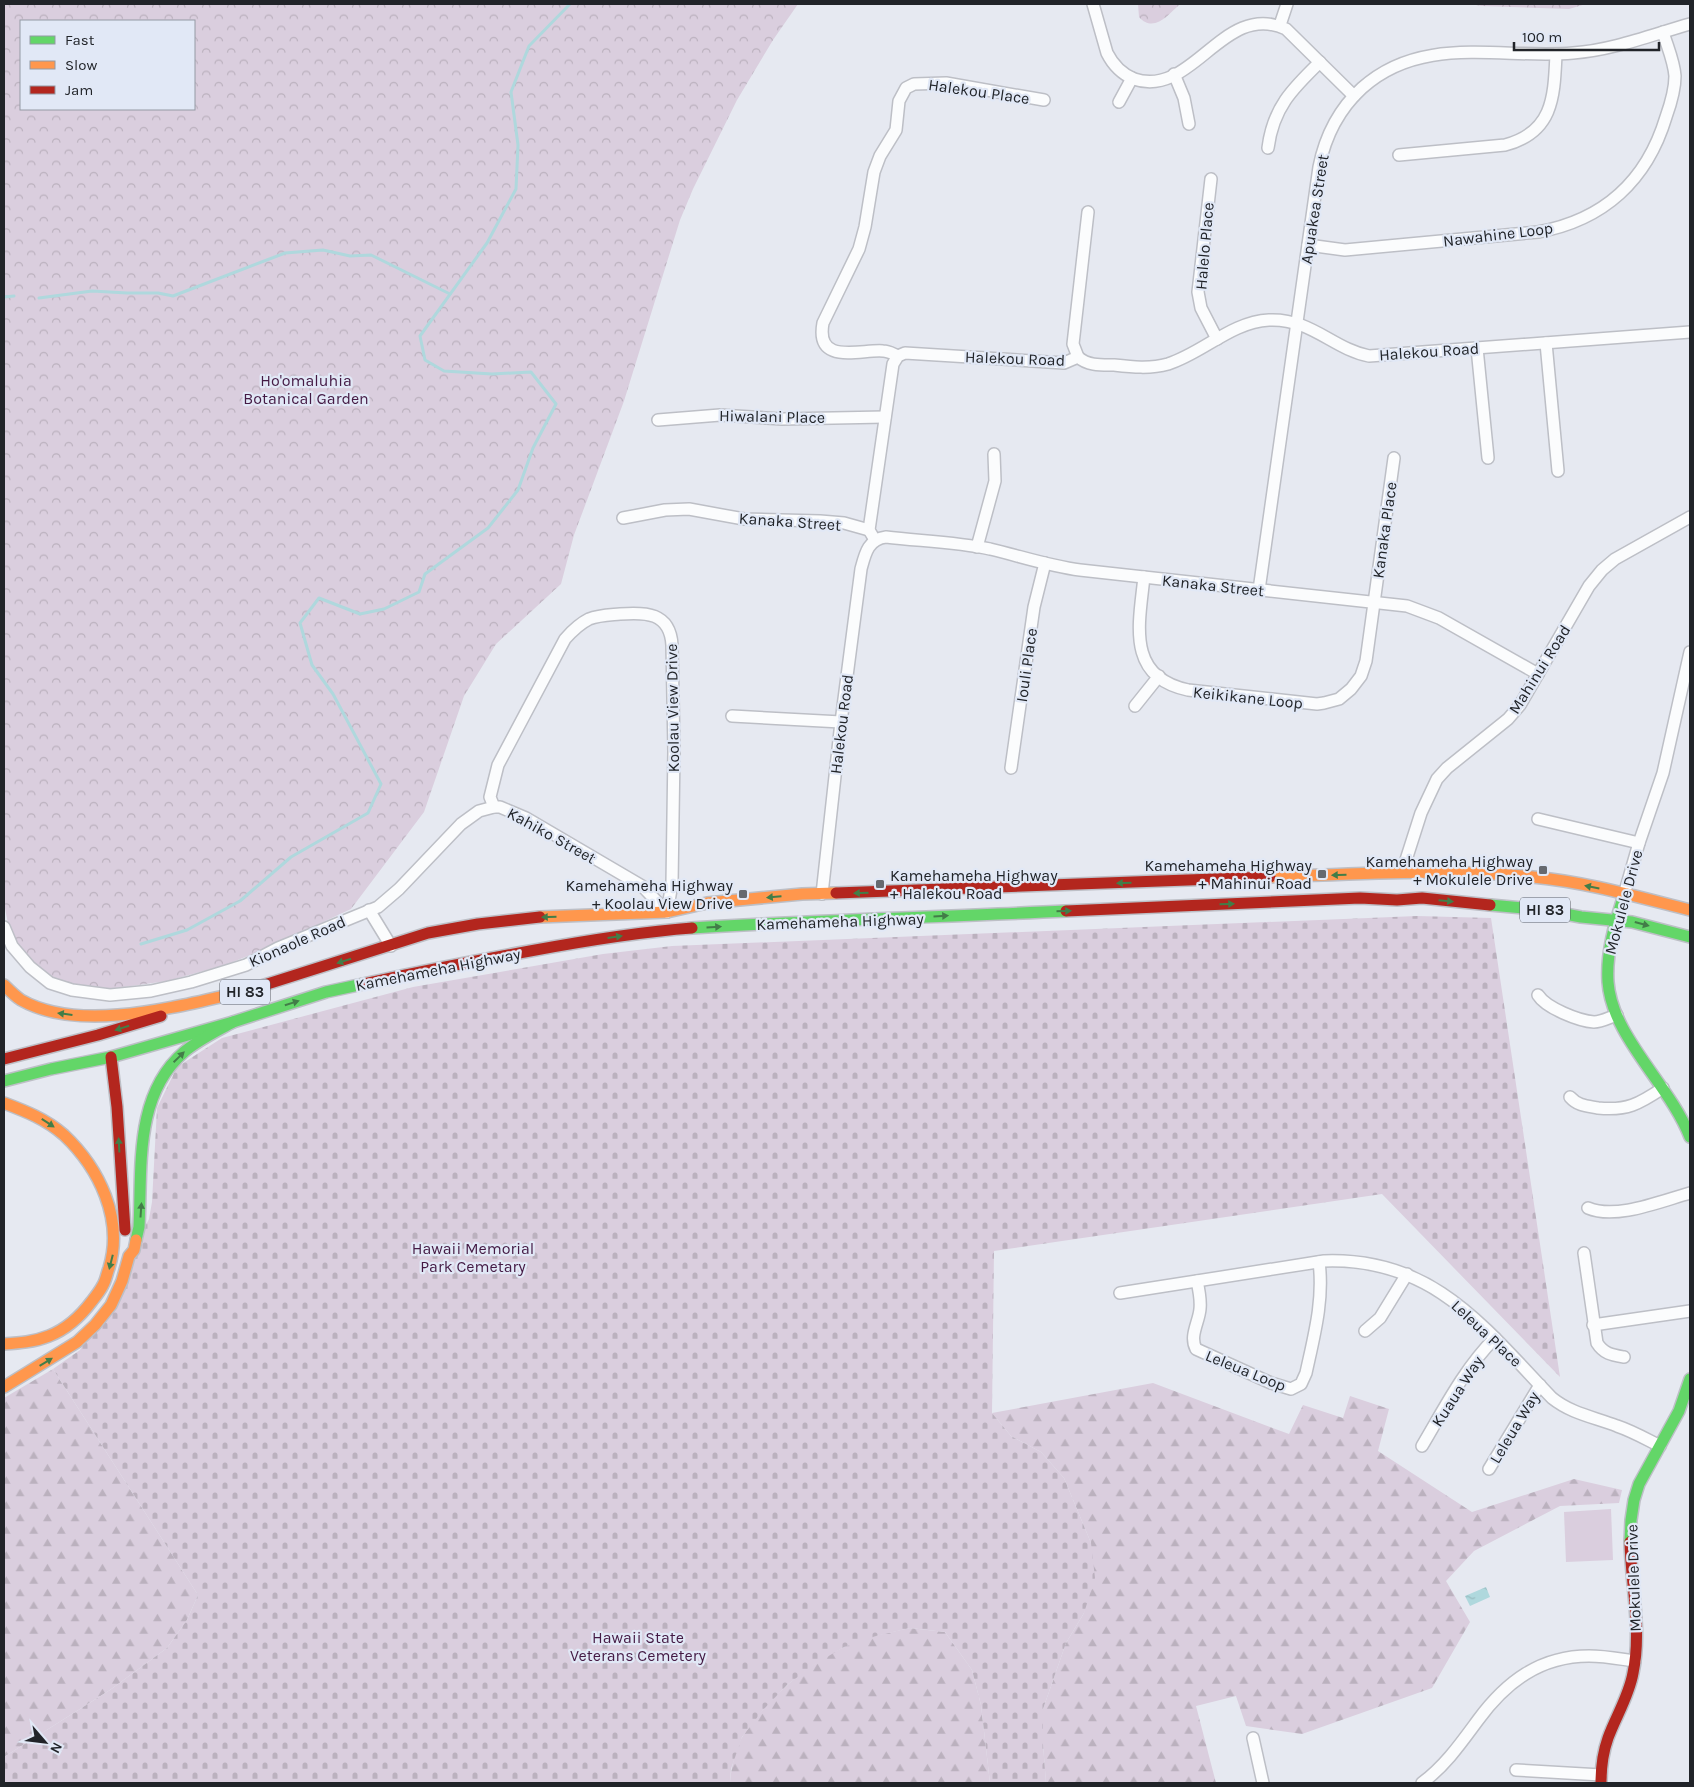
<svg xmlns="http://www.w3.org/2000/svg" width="1694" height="1787" font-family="Karla,sans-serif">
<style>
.forest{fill:url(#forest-firs)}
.cemetery{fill:url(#cemetery-stones)}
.park{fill:url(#park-crowns);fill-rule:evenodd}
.pitch{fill:#dacede}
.water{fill:url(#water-ripples)}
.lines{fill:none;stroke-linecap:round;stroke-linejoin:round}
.stream{stroke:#afd8dd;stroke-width:3}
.street-casing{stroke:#bdbfc6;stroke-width:14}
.fast-casing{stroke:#bdbfc6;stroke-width:14}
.slow-casing{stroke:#bdbfc6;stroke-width:14}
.jam-casing{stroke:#bdbfc6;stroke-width:14}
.street{stroke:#fbfcfd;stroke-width:11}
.fast{stroke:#63d668;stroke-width:11}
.slow{stroke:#ff974d;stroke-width:11}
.jam{stroke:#b3261e;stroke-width:11}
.oneway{fill:#427d48}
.poi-dot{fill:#66696f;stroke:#e1e8f6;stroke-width:2}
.labels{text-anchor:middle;stroke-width:4.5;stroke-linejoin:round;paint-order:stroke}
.shield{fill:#e1e8f6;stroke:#5b5f66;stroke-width:1}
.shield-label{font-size:15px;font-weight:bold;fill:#212429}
.street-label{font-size:16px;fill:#212429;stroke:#e1e8f6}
.park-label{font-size:16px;fill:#441a44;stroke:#e1e8f6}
.poi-label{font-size:16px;fill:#212429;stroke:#e1e8f6;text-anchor:end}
</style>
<defs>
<pattern id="forest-firs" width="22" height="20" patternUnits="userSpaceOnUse" patternTransform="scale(1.25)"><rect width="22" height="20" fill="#dacede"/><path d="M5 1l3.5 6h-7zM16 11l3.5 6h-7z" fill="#bbb1be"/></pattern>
<pattern id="cemetery-stones" width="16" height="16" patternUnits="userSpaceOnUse" patternTransform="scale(1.25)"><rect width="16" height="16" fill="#dacede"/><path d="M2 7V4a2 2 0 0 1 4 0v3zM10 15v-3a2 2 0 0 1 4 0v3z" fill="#bbb1be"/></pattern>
<pattern id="park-crowns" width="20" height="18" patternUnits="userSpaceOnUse" patternTransform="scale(1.25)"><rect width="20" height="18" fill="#dacede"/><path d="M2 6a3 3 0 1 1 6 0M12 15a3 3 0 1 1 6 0" fill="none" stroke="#bbb1be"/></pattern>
<pattern id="water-ripples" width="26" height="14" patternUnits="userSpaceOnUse" patternTransform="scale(1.25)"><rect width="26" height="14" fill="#afd8dd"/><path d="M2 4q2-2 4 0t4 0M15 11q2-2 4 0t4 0" fill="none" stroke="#96b9be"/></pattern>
</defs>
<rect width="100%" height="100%" fill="#e6e9f1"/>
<g class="forest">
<path d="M53 1369 198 1595 187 1620 167 1648 110 1690 4 1757V1398Z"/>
<path d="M1153 1383 1289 1434 1303 1405 1343 1418 1350 1396 1389 1409 1378 1451 1472 1512 1574 1479 1622 1490 1619 1503 1560 1506 1474 1551 1446 1581 1470 1622 1432 1688 1302 1734 1246 1726 1236 1696 1196 1706 1216 1783H1046L1043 1744V1709L1066 1643 1084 1613 1091 1543 1064 1478 1041 1452 1011 1436 992 1413Z"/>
<path d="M910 1628 945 1632 972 1670 981 1705 990 1783H730C731 1768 735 1753 741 1739 744 1733 749 1728 752 1723 776 1692 808 1664 844 1647 864 1637 888 1633 910 1628Z"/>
</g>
<path class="cemetery" d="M1417 916 1491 918 1560 1377 1382 1194 994 1251 992 1413 1011 1436 1041 1452 1064 1478 1091 1543 1095 1578 1084 1613 1066 1643 1043 1709V1744L1046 1783H990L981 1705 972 1670 945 1632 910 1628 876 1636 844 1647 815 1664 787 1685 763 1710 742 1737 731 1769 730 1783H4V1757L110 1690 167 1648 187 1620 198 1595 53 1369 80 1350 149 1219 152 1202 157 1108 177 1067 222 1038 413 987 603 954 672 946Z"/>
<g class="park">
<path d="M4 4H798L773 40 737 100 693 189 680 220 624 401 574 535 561 584 496 644 464 696 424 812 351 909 263 950 225 965 167 981 109 989 85 988 63 983 53 978 36 966 16 942 8 924 4 903ZM21 21H194V109H21Z"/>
<path d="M1138 4H1180C1169 14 1154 34 1139 17Z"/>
<path d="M1469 4H1586L1569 9 1482 6Z"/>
</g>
<path class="pitch" d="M1611 1509 1613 1560 1566 1562 1564 1512Z"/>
<path class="water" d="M1486 1587 1490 1597 1470 1606 1465 1596Z"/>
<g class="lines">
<g class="stream">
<path d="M4 297 14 296"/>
<path d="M39 298 92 291 127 293H158L173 296 285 253 323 250 350 256 371 255 450 294"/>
<path d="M141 944 187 930 240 901 291 857 368 813 381 784 333 694 312 665 300 623 319 598 360 614 384 609 419 592 425 574 488 528 518 490 533 448 556 404 531 372 492 374 444 371 425 360 420 336 487 243 516 189 518 145 511 92 529 46 570 4"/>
</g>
<g class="street-casing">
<g id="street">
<path d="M1093 4 1107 53C1113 65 1122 74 1134 79 1193 99 1223 0 1286 29L1354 96"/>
<path d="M1280 25 1287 4"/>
<path d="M1174 74 1184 98 1189 124"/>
<path d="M1119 102 1132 78"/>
<path d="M1268 148C1273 108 1292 89 1320 62"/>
<path d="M1399 155 1505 145C1554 132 1554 96 1556 54"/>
<path d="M1211 179 1198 292 1201 308 1217 339"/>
<path d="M1308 245 1345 250 1538 232C1604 220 1647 180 1666 117 1671 103 1675 90 1675 76 1674 61 1667 46 1663 32"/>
<path d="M1546 343 1558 471"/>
<path d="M1477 348 1488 458"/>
<path d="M898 356C893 354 889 351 883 351 861 349 815 366 823 323L859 249 865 227 874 172 880 156 896 130 899 101 906 88 914 84 946 83 1044 100"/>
<path d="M1078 357 1073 344 1088 212"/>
<path d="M658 420 720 415 782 419 885 417"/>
<path d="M623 518 665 510 689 509 744 519 820 521 844 523 869 530"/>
<path d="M875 540 869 530 893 364 898 356 905 353 1064 363 1078 357C1088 366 1102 365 1114 365 1132 367 1150 369 1168 364 1203 353 1231 322 1269 320 1311 318 1333 349 1369 356L1690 332"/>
<path d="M977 547 995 481 994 454"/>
<path d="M1144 577C1139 624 1126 677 1188 690L1317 704 1324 703 1339 699 1351 689 1361 676 1366 661 1394 458"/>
<path d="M1259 590 1319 167C1325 137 1338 110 1362 88 1422 34 1500 59 1573 53 1613 50 1651 35 1690 24"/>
<path d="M1135 706 1159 676"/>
<path d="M732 716 841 722"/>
<path d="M1011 768 1034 607 1045 563"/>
<path d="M494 807 490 797 498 765 565 639C572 631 579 624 589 619 599 615 609 615 620 614 645 612 670 612 672 645L674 751 672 884 667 912"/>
<path d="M1538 819 1639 843"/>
<path d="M1405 872V863L1421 813 1437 779 1447 768 1508 719 1520 705 1589 586 1602 570 1615 559 1690 517"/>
<path d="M822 894 841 722 861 569C865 554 868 539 886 537 920 541 956 542 990 549 1020 556 1049 566 1080 570L1407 606 1439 618 1538 674"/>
<path d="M1624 895 1639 843 1663 773 1690 652"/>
<path d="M369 910 391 946"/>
<path d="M4 927 12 946 30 967 50 983 72 990 110 995 151 991 191 982 246 965 278 948 378 907 399 889 461 824 479 811 494 807H500L526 818 642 886 667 912"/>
<path d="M1538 995C1546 1008 1579 1021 1594 1022 1602 1022 1610 1017 1617 1015"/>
<path d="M1570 1097C1578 1106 1587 1106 1598 1108 1627 1111 1639 1104 1663 1088"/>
<path d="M1588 1208C1616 1220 1661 1201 1690 1193"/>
<path d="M1584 1253 1597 1343C1604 1354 1612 1355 1624 1357"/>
<path d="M1197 1281C1199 1290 1201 1300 1200 1309 1199 1322 1189 1336 1196 1349L1271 1383 1291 1389 1301 1384 1306 1373C1314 1336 1324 1300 1319 1262"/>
<path d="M1120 1293 1324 1261C1433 1257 1484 1327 1552 1398 1572 1414 1594 1417 1617 1426 1632 1431 1646 1439 1660 1446"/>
<path d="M1593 1325 1690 1311"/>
<path d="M1365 1331 1380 1318 1407 1274"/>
<path d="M1422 1446C1444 1409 1464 1369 1495 1338"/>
<path d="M1489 1469 1540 1385"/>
<path d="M1253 1738 1263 1783"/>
<path d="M1516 1770 1601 1775"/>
<path d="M1422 1783C1445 1766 1461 1743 1478 1720 1506 1682 1540 1656 1589 1656 1605 1656 1620 1659 1635 1661"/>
</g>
</g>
<g class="fast-casing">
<g id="fast">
<path d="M1624 895C1615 923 1606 952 1608 982 1612 1037 1670 1085 1690 1137"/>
<path d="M1490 905 1544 910 1581 917 1632 922 1690 937"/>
<path d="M692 928C816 920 941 917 1066 911"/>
<path d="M4 1081 51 1069 111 1057 233 1022 326 992 363 984"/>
<path d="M136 1240 139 1227C142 1167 134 1095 184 1052 198 1040 217 1031 233 1022"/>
<path d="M1630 1542 1631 1520 1634 1500 1639 1484 1679 1411 1690 1379"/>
</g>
</g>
<g class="slow-casing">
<g id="slow">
<path d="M1270 877C1358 874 1446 868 1533 877 1586 882 1638 897 1690 910"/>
<path d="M540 917 667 912 707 903 802 894 836 893"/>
<path d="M4 985C9 990 15 996 21 1000 83 1035 185 1004 251 990"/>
<path d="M4 1103C25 1111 46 1119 64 1135 99 1168 124 1219 109 1268 107 1273 106 1280 103 1285 100 1291 96 1296 92 1301 80 1317 67 1329 49 1336 34 1342 19 1343 4 1344"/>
<path d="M4 1387 77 1342 95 1325 111 1305 122 1281 129 1256 134 1250 136 1240"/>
</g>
</g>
<g class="jam-casing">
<g id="jam">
<path d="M836 893 1270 877"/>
<path d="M1066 911 1360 898 1397 900 1422 898 1490 905"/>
<path d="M363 984C418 972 474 961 530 951 584 941 638 932 692 928"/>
<path d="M239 993 428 933 478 924 540 917"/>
<path d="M111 1057 117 1107 125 1230"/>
<path d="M4 1059 98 1035 161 1016"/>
<path d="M1601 1783C1601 1768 1603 1752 1608 1738 1616 1716 1629 1696 1633 1673 1642 1631 1631 1585 1630 1542"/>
</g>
</g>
<use href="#street" class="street"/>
<use href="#fast" class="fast"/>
<use href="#slow" class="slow"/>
<use href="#jam" class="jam"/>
</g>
<defs><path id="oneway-solid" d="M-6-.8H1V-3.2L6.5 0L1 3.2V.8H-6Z" transform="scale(1.25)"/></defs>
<g class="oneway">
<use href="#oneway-solid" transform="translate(1339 875) rotate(178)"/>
<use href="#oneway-solid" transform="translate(1124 883) rotate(178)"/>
<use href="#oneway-solid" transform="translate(1592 887) rotate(-169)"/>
<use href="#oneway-solid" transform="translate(861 893) rotate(178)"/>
<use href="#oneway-solid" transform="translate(774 897) rotate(175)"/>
<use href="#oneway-solid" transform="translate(1446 901) rotate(5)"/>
<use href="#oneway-solid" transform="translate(1227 904) rotate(-2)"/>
<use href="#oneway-solid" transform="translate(1064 911) rotate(-2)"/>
<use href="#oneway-solid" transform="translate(941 916) rotate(-3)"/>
<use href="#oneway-solid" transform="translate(549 917) rotate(178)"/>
<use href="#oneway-solid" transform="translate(1642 924) rotate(15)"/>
<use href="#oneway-solid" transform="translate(714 927) rotate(-4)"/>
<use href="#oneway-solid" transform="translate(615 937) rotate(-8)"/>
<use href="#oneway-solid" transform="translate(344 961) rotate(163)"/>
<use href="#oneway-solid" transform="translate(292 1003) rotate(-17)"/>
<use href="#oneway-solid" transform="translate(65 1014) rotate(-173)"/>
<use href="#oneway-solid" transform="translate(122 1028) rotate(163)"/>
<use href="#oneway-solid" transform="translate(179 1057) rotate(-44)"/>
<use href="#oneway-solid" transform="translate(48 1123) rotate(33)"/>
<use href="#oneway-solid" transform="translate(119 1145) rotate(-93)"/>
<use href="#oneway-solid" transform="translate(141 1210) rotate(-86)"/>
<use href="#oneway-solid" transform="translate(111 1262) rotate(104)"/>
<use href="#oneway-solid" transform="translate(46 1362) rotate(-31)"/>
</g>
<g class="poi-dot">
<rect x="1538" y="865" width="10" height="10" rx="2.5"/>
<rect x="1317" y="869" width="10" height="10" rx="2.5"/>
<rect x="875" y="879" width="10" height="10" rx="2.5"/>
<rect x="738" y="889" width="10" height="10" rx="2.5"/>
</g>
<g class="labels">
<g class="shield">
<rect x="1520" y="897.5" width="50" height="25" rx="4"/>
<rect x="220" y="979.5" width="50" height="25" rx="4"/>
</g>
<g class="shield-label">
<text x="1545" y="915">HI 83</text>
<text x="245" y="997">HI 83</text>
</g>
<g class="street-label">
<text transform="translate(979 91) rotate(8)" y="6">Halekou Place</text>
<text transform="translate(1314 209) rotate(-81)" y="6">Apuakea Street</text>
<text transform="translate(1498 234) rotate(-7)" y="6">Nawahine Loop</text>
<text transform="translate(1204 246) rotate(-85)" y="6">Halelo Place</text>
<text transform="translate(1429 351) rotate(-4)" y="6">Halekou Road</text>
<text transform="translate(1015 358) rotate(2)" y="6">Halekou Road</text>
<text transform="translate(772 416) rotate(1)" y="6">Hiwalani Place</text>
<text transform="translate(790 521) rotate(4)" y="6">Kanaka Street</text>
<text transform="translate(1384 530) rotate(-82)" y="6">Kanaka Place</text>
<text transform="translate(1213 585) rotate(6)" y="6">Kanaka Street</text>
<text transform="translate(1026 665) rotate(-82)" y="6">Iouli Place</text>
<text transform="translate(1539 669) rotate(-58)" y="6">Mahinui Road</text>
<text transform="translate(1248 697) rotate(6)" y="6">Keikikane Loop</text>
<text transform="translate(672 708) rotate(-91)" y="6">Koolau View Drive</text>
<text transform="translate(841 724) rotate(-83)" y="6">Halekou Road</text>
<text transform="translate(552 835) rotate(29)" y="6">Kahiko Street</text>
<text transform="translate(1623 902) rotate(-75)" y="6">Mokulele Drive</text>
<text transform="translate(840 921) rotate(-2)" y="6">Kamehameha Highway</text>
<text transform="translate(297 941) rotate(-24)" y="6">Kionaole Road</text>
<text transform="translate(438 969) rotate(-11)" y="6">Kamehameha Highway</text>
<text transform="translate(1487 1333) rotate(43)" y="6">Leleua Place</text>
<text transform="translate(1246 1370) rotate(22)" y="6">Leleua Loop</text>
<text transform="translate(1457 1391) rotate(-57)" y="6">Kuaua Way</text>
<text transform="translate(1514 1427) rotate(-59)" y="6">Leleua Way</text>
<text transform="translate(1633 1578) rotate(-92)" y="6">Mokulele Drive</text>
</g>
<g class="park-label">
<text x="306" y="386">Ho'omaluhia<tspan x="306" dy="18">Botanical Garden</tspan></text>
<text x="473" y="1254">Hawaii Memorial<tspan x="473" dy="18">Park Cemetary</tspan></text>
<text x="638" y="1643">Hawaii State<tspan x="638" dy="18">Veterans Cemetery</tspan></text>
</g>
<g class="poi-label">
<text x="1533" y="867">Kamehameha Highway<tspan x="1533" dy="18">+ Mokulele Drive</tspan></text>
<text x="1312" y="871">Kamehameha Highway<tspan x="1312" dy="18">+ Mahinui Road</tspan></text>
<text x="890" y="881" text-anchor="start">Kamehameha Highway<tspan x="890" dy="18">+ Halekou Road</tspan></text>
<text x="733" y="891">Kamehameha Highway<tspan x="733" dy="18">+ Koolau View Drive</tspan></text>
</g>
</g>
<rect width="1694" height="1787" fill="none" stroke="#212429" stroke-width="10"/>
<rect x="20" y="20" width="175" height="90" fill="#e1e8f6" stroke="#949aa4"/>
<rect x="30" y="36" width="25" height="8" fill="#63d668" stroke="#949aa4"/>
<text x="65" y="45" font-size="15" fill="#212429">Fast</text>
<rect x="30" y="61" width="25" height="8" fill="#ff974d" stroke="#949aa4"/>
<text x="65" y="70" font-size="15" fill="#212429">Slow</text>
<rect x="30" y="86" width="25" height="8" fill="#b3261e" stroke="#949aa4"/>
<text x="65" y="95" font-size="15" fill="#212429">Jam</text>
<g transform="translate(45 1742) rotate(118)" stroke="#e1e8f6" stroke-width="4" paint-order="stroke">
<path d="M0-4L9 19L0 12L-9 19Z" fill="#212429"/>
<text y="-8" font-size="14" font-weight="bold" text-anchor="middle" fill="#212429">N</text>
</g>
<path d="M1514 42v8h145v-8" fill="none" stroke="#212429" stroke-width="2.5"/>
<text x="1522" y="42" font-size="15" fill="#212429" stroke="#e1e8f6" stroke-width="4" paint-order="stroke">100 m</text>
</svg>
